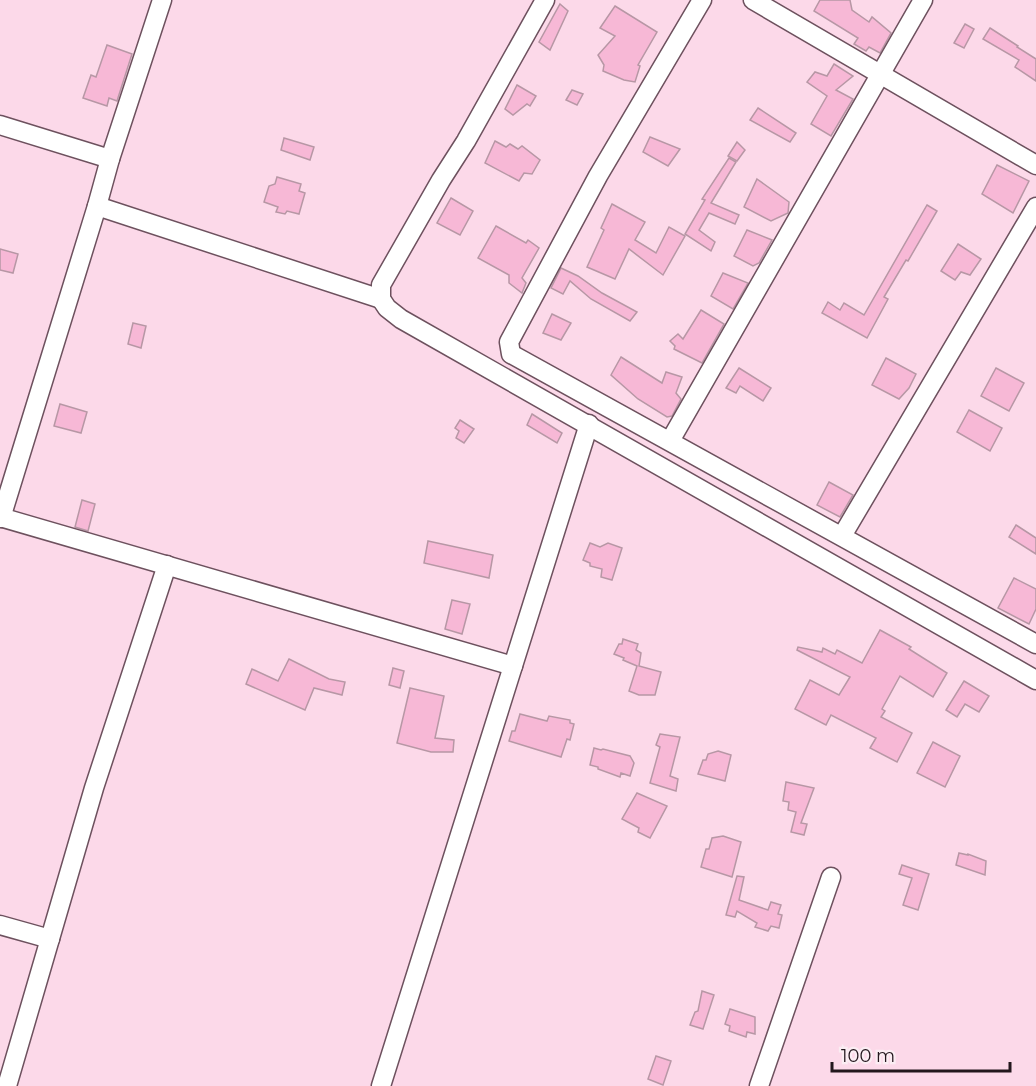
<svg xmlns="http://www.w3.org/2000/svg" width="1036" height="1086" font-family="Montserrat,sans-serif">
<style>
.building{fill:#f7b8d6;stroke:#b797a5;stroke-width:1.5}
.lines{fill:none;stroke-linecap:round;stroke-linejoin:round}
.minor-casing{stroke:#6d515e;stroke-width:21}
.minor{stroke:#fff;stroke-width:18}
</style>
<rect width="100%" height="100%" fill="#fcd9e9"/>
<g class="building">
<path d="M820 0H850L852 10 869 22 872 17 891 33 880 53 869 47 866 51 854 44 858 38 814 11Z"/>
<path d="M560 4 568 11 550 50 539 42Z"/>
<path d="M615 6 657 32 638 65 640 66 635 82 624 80 603 71 604 65 598 55 615 36 600 28Z"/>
<path d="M965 24 974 29 964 48 954 43Z"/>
<path d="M990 28 1018 46 1017 47 1036 59V81L1015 67 1019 60 983 39Z"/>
<path d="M107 45 132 54 117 101 109 98 107 106 83 98 91 75 96 77Z"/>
<path d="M834 64 853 76 836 90 853 99 831 136 811 124 827 96 807 82 815 72 827 76Z"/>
<path d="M517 85 536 96 530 106 527 104 513 115 505 109Z"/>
<path d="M572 90 583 94 577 105 566 100Z"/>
<path d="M758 108 796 133 790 142 750 120Z"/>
<path d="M650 137 680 149 668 166 643 152Z"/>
<path d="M284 138 314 147 310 160 281 150Z"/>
<path d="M495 141 506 147 510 144 518 149 522 146 540 160 532 174 524 173 519 181 485 163Z"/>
<path d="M737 142 745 150 737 161 728 156Z"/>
<path d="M729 158 736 162 711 203 739 215 735 224 709 213 699 230 715 242 711 251 685 234 705 200 702 199Z"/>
<path d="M997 165 1029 181 1013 213 982 194Z"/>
<path d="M277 177 301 184 299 191 305 193 299 214 287 211 285 214 276 212 278 207 264 202 269 186 275 184Z"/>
<path d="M757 179 789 202 788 213 771 221 744 207Z"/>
<path d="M451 198 473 211 460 235 437 223Z"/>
<path d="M612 204 645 222 635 240 656 253 669 227 685 236 663 275 629 249 615 279 587 267 604 230 601 228Z"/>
<path d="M927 205 937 211 908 261 906 260 884 297 888 299 867 338 822 313 828 302 840 310 844 303 864 315Z"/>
<path d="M496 226 526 243 528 240 539 248 522 278 526 283 522 293 509 283V275L478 258Z"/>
<path d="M747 230 772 240 759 263 753 266 734 256Z"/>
<path d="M958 244 981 259 970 275 961 272 955 280 941 271Z"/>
<path d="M0 249 18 254 13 273 0 270Z"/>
<path d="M561 268 578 276 602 293 637 312 630 321 591 299 570 281 563 294 551 288Z"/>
<path d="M723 273 748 283 733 309 711 296Z"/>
<path d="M701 310 724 324 702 363 674 349 675 346 670 341 678 334 683 339Z"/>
<path d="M552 314 571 323 561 340 543 333Z"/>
<path d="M133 323 146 326 141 348 128 344Z"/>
<path d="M621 357 662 383 666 372 682 377 676 393 681 399 672 416 667 417 638 399 611 375Z"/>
<path d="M886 358 916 374 909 388 899 399 872 385Z"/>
<path d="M739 368 771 388 763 401 740 386 736 393 726 388Z"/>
<path d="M996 368 1024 383 1009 411 981 396Z"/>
<path d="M60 404 87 412 81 433 54 426Z"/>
<path d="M969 410 1002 428 990 451 957 432Z"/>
<path d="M532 414 562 433 557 443 527 425Z"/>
<path d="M460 420 474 429 464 443 456 438 459 431 455 428Z"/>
<path d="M829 482 853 495 840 517 817 505Z"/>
<path d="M82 500 95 504 88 531 75 527Z"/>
<path d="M1016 525 1036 538V554L1009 537Z"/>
<path d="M428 541 493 555 489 578 424 563Z"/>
<path d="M590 543 600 547 608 543 622 548 612 580 601 577 602 569 590 566V563L583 560Z"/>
<path d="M1014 578 1036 589V609L1029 624 998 608Z"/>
<path d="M452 600 470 604 462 634 445 629Z"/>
<path d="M880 630 911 647 909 649 947 673 933 697 900 676 882 709 885 711 881 717 912 733 897 762 870 748 876 738 831 715 826 725 795 709 810 680 839 695 850 677 797 650 798 647 822 652 823 648 835 654 837 650 862 663Z"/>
<path d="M623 639 638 644 636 650 641 653 639 666 661 672 655 695H639L629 691 637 666 623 660 624 658 614 654 619 644H622Z"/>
<path d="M289 659 329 679 345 682 342 695 314 688 305 710 246 684 252 669 278 681Z"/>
<path d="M393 668 404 671 400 688 389 685Z"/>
<path d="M964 681 989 696 979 712 965 704 957 717 946 710Z"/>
<path d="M410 688 444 696 435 738 454 740 453 752H431L397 743Z"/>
<path d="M520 714 547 721 549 716 570 720V723L574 724 570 740 567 739 561 757 509 741 512 731H515Z"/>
<path d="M660 734 680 737 670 776 678 779 676 791 650 783 660 747 656 745Z"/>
<path d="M933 742 960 756 945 787 917 773Z"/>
<path d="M594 748 601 750 603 749 630 756 634 763 630 776 621 773 620 777 598 769V767L590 765Z"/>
<path d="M718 751 731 755 725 781 698 774 703 760H706L708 754Z"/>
<path d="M786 782 814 788 801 823 807 824 804 835 791 832 796 812 788 810 789 802 783 801Z"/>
<path d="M637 793 667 806 650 838 638 832 639 828 622 819Z"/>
<path d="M723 836 741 842 732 877 701 867 706 849H709L712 838Z"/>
<path d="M959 853 968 855V854L986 861 985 875 956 865Z"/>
<path d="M902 865 929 874 918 910 903 905 912 878 899 874Z"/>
<path d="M737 876 744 877 739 900 768 910 771 902 781 905 778 914 782 915 779 928 771 926 768 931 755 927 757 923 737 911 735 917 726 915Z"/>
<path d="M702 991 714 995 703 1029 690 1025 695 1012 698 1011Z"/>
<path d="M730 1009 755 1017V1034L747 1032 746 1037 729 1031 730 1026 725 1024Z"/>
<path d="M656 1056 671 1061 663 1085 648 1079Z"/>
</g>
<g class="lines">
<g class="minor-casing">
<g id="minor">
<path d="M545 0 466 141 441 180 381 285V299L387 308 401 319 1036 680"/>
<path d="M702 0 598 176 509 342 511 354 1036 644"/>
<path d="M753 0 1036 165"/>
<path d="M0 125 110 159"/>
<path d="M97 206 381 299"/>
<path d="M670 441 923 0"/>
<path d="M0 517 513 666"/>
<path d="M1 518 97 206 110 159 162 0"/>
<path d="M842 536 1036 207"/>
<path d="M0 925 50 939"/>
<path d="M7 1086 94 788 167 565"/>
<path d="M381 1086 589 424"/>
<path d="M759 1086 831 877"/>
</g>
</g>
<use href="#minor" class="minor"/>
</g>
<path d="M832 1062v9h178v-9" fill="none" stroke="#23171d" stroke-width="3"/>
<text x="841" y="1062" font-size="18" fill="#23171d" stroke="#fbedf3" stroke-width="4.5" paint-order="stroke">100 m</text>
</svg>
